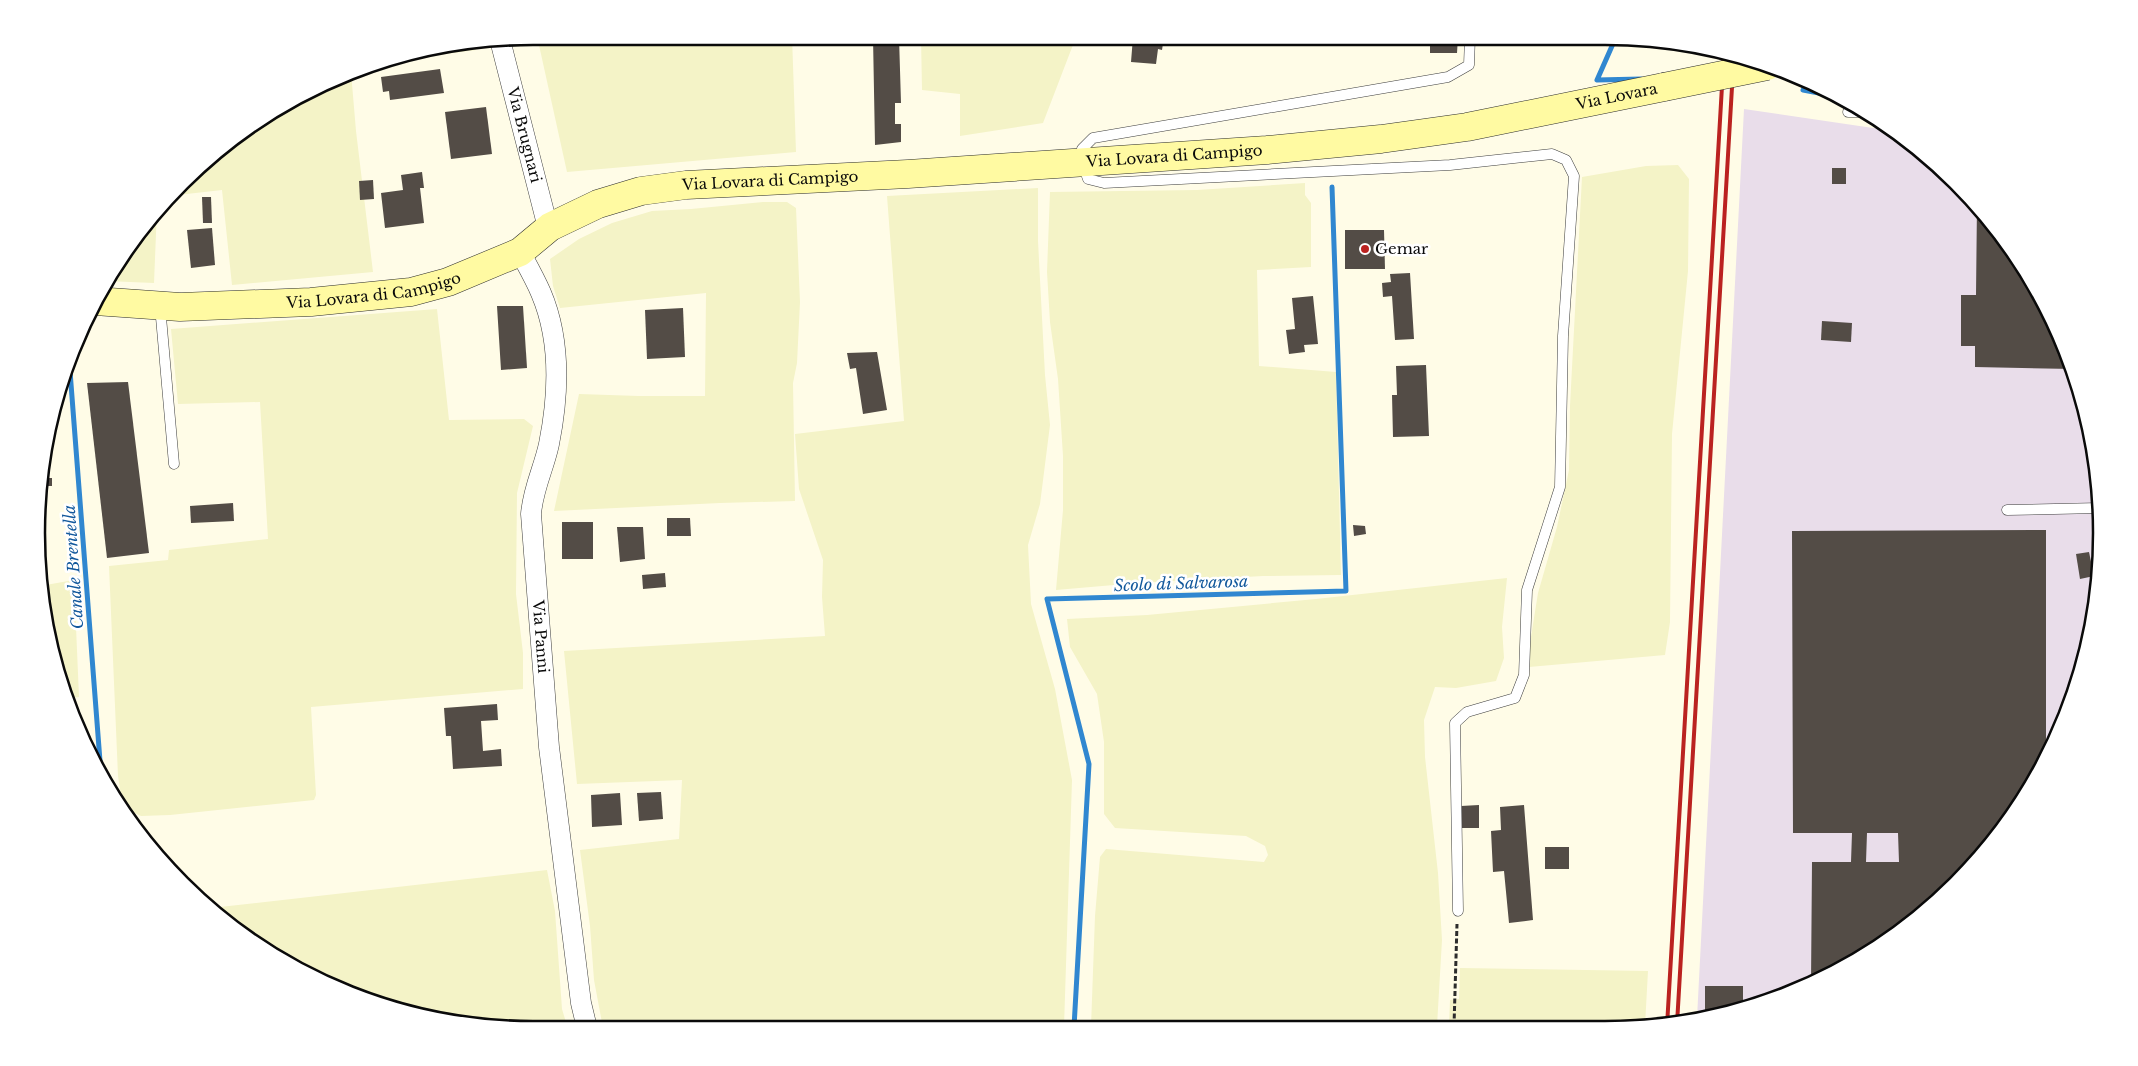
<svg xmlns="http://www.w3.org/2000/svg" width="2138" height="1066" font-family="'Libre Baskerville',serif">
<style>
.industrial{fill:#e9ddea}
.farmland{fill:#f4f3c7}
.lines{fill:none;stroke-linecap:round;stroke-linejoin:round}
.stream{stroke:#3087d0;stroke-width:5}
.building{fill:#534c46;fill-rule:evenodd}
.lane-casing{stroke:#3d3d3d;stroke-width:11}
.street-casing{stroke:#3d3d3d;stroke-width:21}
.secondary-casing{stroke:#2c2c2c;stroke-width:29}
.path{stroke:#2c2c2c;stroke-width:3;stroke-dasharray:5 2.5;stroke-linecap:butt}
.lane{stroke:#fff;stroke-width:10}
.street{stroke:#fff;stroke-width:20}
.secondary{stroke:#fffaa2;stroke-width:28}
.rail{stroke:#bb2220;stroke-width:4}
.secondary-bridge-casing{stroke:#2c2c2c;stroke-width:29;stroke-linecap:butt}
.secondary-bridge{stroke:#fffaa2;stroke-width:28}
.poi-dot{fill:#bb2220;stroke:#fff;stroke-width:2}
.labels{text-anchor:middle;stroke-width:5;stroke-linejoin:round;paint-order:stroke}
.street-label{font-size:15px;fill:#0a0a0a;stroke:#fff}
.poi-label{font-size:15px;fill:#0a0a0a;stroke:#fff;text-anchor:start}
.water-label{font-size:16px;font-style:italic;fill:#12589c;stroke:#fff}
.rim{fill:none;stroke:#0a0a0a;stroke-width:2.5}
</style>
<rect width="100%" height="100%" fill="#fffce7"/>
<path class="industrial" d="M1744 109 1873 128 1891 129 1907 139 1978 205 2035 284 2075 373 2097 468 2101 565 2085 661 2051 752 1979 860 1881 946 1795 992 1697 1018Z"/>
<g class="farmland">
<path d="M537 36H792L796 152 567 172Z"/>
<path d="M921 37H1076L1043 123 960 136V94L922 90Z"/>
<path d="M476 42V50L370 64 436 46Z"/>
<path d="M351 72 356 131 373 272 232 285 222 190 169 196 230 139 285 103Z"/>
<path d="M1678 165 1689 179 1688 271 1672 434 1670 622 1665 655 1529 667V649L1538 593 1557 527 1569 470 1570 406 1582 177 1646 166Z"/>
<path d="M1305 183V195L1311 203V267L1257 270 1259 366 1336 372 1341 575 1263 576 1137 583 1056 590 1063 510V456L1058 379 1050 322 1047 272 1050 192 1197 190Z"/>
<path d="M1038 188V241L1045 375 1050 425 1040 504 1028 545 1031 604 1055 689 1072 780 1064 1027 603 1028 594 980 590 926 580 850 679 839 682 780 577 784 564 651 825 636 822 597 823 560 799 489 795 434 904 421 887 196Z"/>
<path d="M763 202H787L796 208 800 302 797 363 793 383 795 501 720 503 554 511 579 394 639 396H705L706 293 560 308 553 286 550 259 579 239 612 223 652 211 691 209Z"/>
<path d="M157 209 154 283 106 281Z"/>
<path d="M437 309 449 420 524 419 533 426 517 493 516 594 523 653V689L311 707 316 795 314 800 170 815 141 816 128 810 122 802 118 776 109 566 168 560 169 550 268 539 260 402 178 404 171 329Z"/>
<path d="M1507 578 1502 627 1504 658 1496 681 1456 688 1435 687 1424 720 1425 757 1438 873 1442 940 1437 1026 1091 1027 1095 916 1100 857 1106 849 1264 862 1268 855 1265 846 1246 836 1115 828 1104 814V742L1097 694 1070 647 1067 619 1147 615 1316 599Z"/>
<path d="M74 580 79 697 65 699 41 598 40 586Z"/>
<path d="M547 870 555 911 562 1009 568 1029H501L405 1013 314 979 257 946 211 908Z"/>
<path d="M1460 968 1648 971 1645 1026H1449L1450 1000 1459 999Z"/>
</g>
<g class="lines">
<g class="stream">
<path d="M1616 37 1597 80 1641 79"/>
<path d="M1803 90 1840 97"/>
<path d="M69 358 101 774"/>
<path d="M1074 1027 1089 764 1047 599 1346 591 1332 187"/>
</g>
</g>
<g class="building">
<path d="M873 37H899L901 103H895V124H901V142L875 145Z"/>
<path d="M1133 37H1164L1162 50 1158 49 1156 64 1131 62Z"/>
<path d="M1430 37H1458L1457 53H1430Z"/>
<path d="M440 69 444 93 390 100 389 91 383 92 381 77Z"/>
<path d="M486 107 492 154 451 159 445 112Z"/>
<rect x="1832" y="168" width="14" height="16"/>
<path d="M422 172 424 188H420L424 223 385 228 381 193 403 190 401 175Z"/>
<path d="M373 180 374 199 360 200 359 181Z"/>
<path d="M202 197H211L212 223H203Z"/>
<path d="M1977 204 2035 284 2073 369 1975 367V346H1961V295H1976Z"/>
<path d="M212 228 215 265 191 268 187 230Z"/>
<path d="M1345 230H1384L1385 269H1345Z"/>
<path d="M1410 273 1414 339 1395 340 1392 296 1383 297 1382 283 1391 282 1390 274Z"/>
<path d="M1313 296 1318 344 1304 345 1305 352 1289 354 1286 330 1295 329 1292 298Z"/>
<path d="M497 306H523L527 368 501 370Z"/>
<path d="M683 308 685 357 647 359 645 310Z"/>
<path d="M1822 321 1852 323 1851 342 1821 340Z"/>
<path d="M877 352 887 410 863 414 856 368 850 369 847 353Z"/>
<path d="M1426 365 1429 436 1393 437 1392 395H1397L1396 366Z"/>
<path d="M128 382 149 553 107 558 87 383Z"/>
<rect x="43" y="478" width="9" height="8"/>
<path d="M233 503 234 521 191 523 190 506Z"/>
<path d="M667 518H690L691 536H667Z"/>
<rect x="562" y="522" width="31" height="37"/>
<path d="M1353 525 1365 526 1366 534 1354 536Z"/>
<path d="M617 527H643L645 559 620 562Z"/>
<path d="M2046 530V759L1979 860 1881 946 1811 983 1812 862H1851L1852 833H1793L1792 531ZM1867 833H1898L1899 862H1866Z"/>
<path d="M2089 552 2094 576 2080 579 2076 554Z"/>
<path d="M665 573 666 587 643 589 642 575Z"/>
<path d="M497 704 498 720 481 721 483 751 501 749 502 766 453 769 451 736H446L444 708Z"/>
<path d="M661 792 663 819 639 821 637 793Z"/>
<path d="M620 793 622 825 592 827 591 795Z"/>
<path d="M1479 805V828H1461V806Z"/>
<path d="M1524 805 1533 920 1509 923 1504 871 1493 872 1491 831 1501 830 1500 807Z"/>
<rect x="1545" y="847" width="24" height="22"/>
<path d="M1705 986H1743V1006L1705 1016Z"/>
</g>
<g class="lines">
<g class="lane-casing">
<g id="lane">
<path d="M1848 112H1865"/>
<path d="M160 306 174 464"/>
<path d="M2007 510 2099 508"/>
<path d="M1458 911 1455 723 1467 712 1515 698 1524 675 1527 590 1560 487 1563 336 1574 176 1566 160 1552 154 1450 165 1104 183 1088 179 1082 162V149L1093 138 1448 77 1469 65 1470 37"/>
</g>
</g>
<g class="street-casing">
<g id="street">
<path id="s1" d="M500 40 546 220 550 227"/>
<path id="s2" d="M520 252C527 265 535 279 541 293 561 340 559 394 549 444 544 468 533 488 531 514L549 747 581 1003 587 1028"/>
</g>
</g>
<g class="secondary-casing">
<g id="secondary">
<path id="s3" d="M95 301 180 307 311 302 411 292 448 282 520 252 550 227 598 204 641 191 686 185 908 174 1267 150 1381 139 1467 127 1664 87"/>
</g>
</g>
<path class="path" d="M1454 1026 1457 924"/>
<use href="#lane" class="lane"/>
<use href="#street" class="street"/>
<use href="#secondary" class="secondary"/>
<g class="rail">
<path d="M1677 1024 1734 53"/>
<path d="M1667 1026 1724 52"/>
</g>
<g class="secondary-bridge-casing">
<path id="secondary-bridge" d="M1664 87 1767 66"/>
</g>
<use href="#secondary-bridge" class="secondary-bridge"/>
</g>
<circle class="poi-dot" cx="1365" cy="249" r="5"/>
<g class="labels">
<g class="street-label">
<text dy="5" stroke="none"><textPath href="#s3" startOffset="1552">Via Lovara</textPath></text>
<text dy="5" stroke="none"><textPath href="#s1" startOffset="98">Via Brugnari</textPath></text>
<text dy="5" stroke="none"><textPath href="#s3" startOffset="1105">Via Lovara di Campigo</textPath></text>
<text dy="5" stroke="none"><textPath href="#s3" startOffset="700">Via Lovara di Campigo</textPath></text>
<text dy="5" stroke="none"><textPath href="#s3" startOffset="280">Via Lovara di Campigo</textPath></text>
<text dy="5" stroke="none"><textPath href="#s2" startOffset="395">Via Panni</textPath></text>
</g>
<g class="poi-label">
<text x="1375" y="254">Gemar</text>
</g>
<g class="water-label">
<text transform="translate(73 567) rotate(-94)" y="6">Canale Brentella</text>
<text transform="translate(1181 583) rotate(-2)" y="6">Scolo di Salvarosa</text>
</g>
</g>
<path d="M0 0H2138V1066H0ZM533 45H1605A488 488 0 0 1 2093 533V533A488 488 0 0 1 1605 1021H533A488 488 0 0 1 45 533V533A488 488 0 0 1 533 45Z" fill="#fff" fill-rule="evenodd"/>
<path class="rim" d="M533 45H1605A488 488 0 0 1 2093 533V533A488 488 0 0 1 1605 1021H533A488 488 0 0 1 45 533V533A488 488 0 0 1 533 45Z"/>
</svg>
